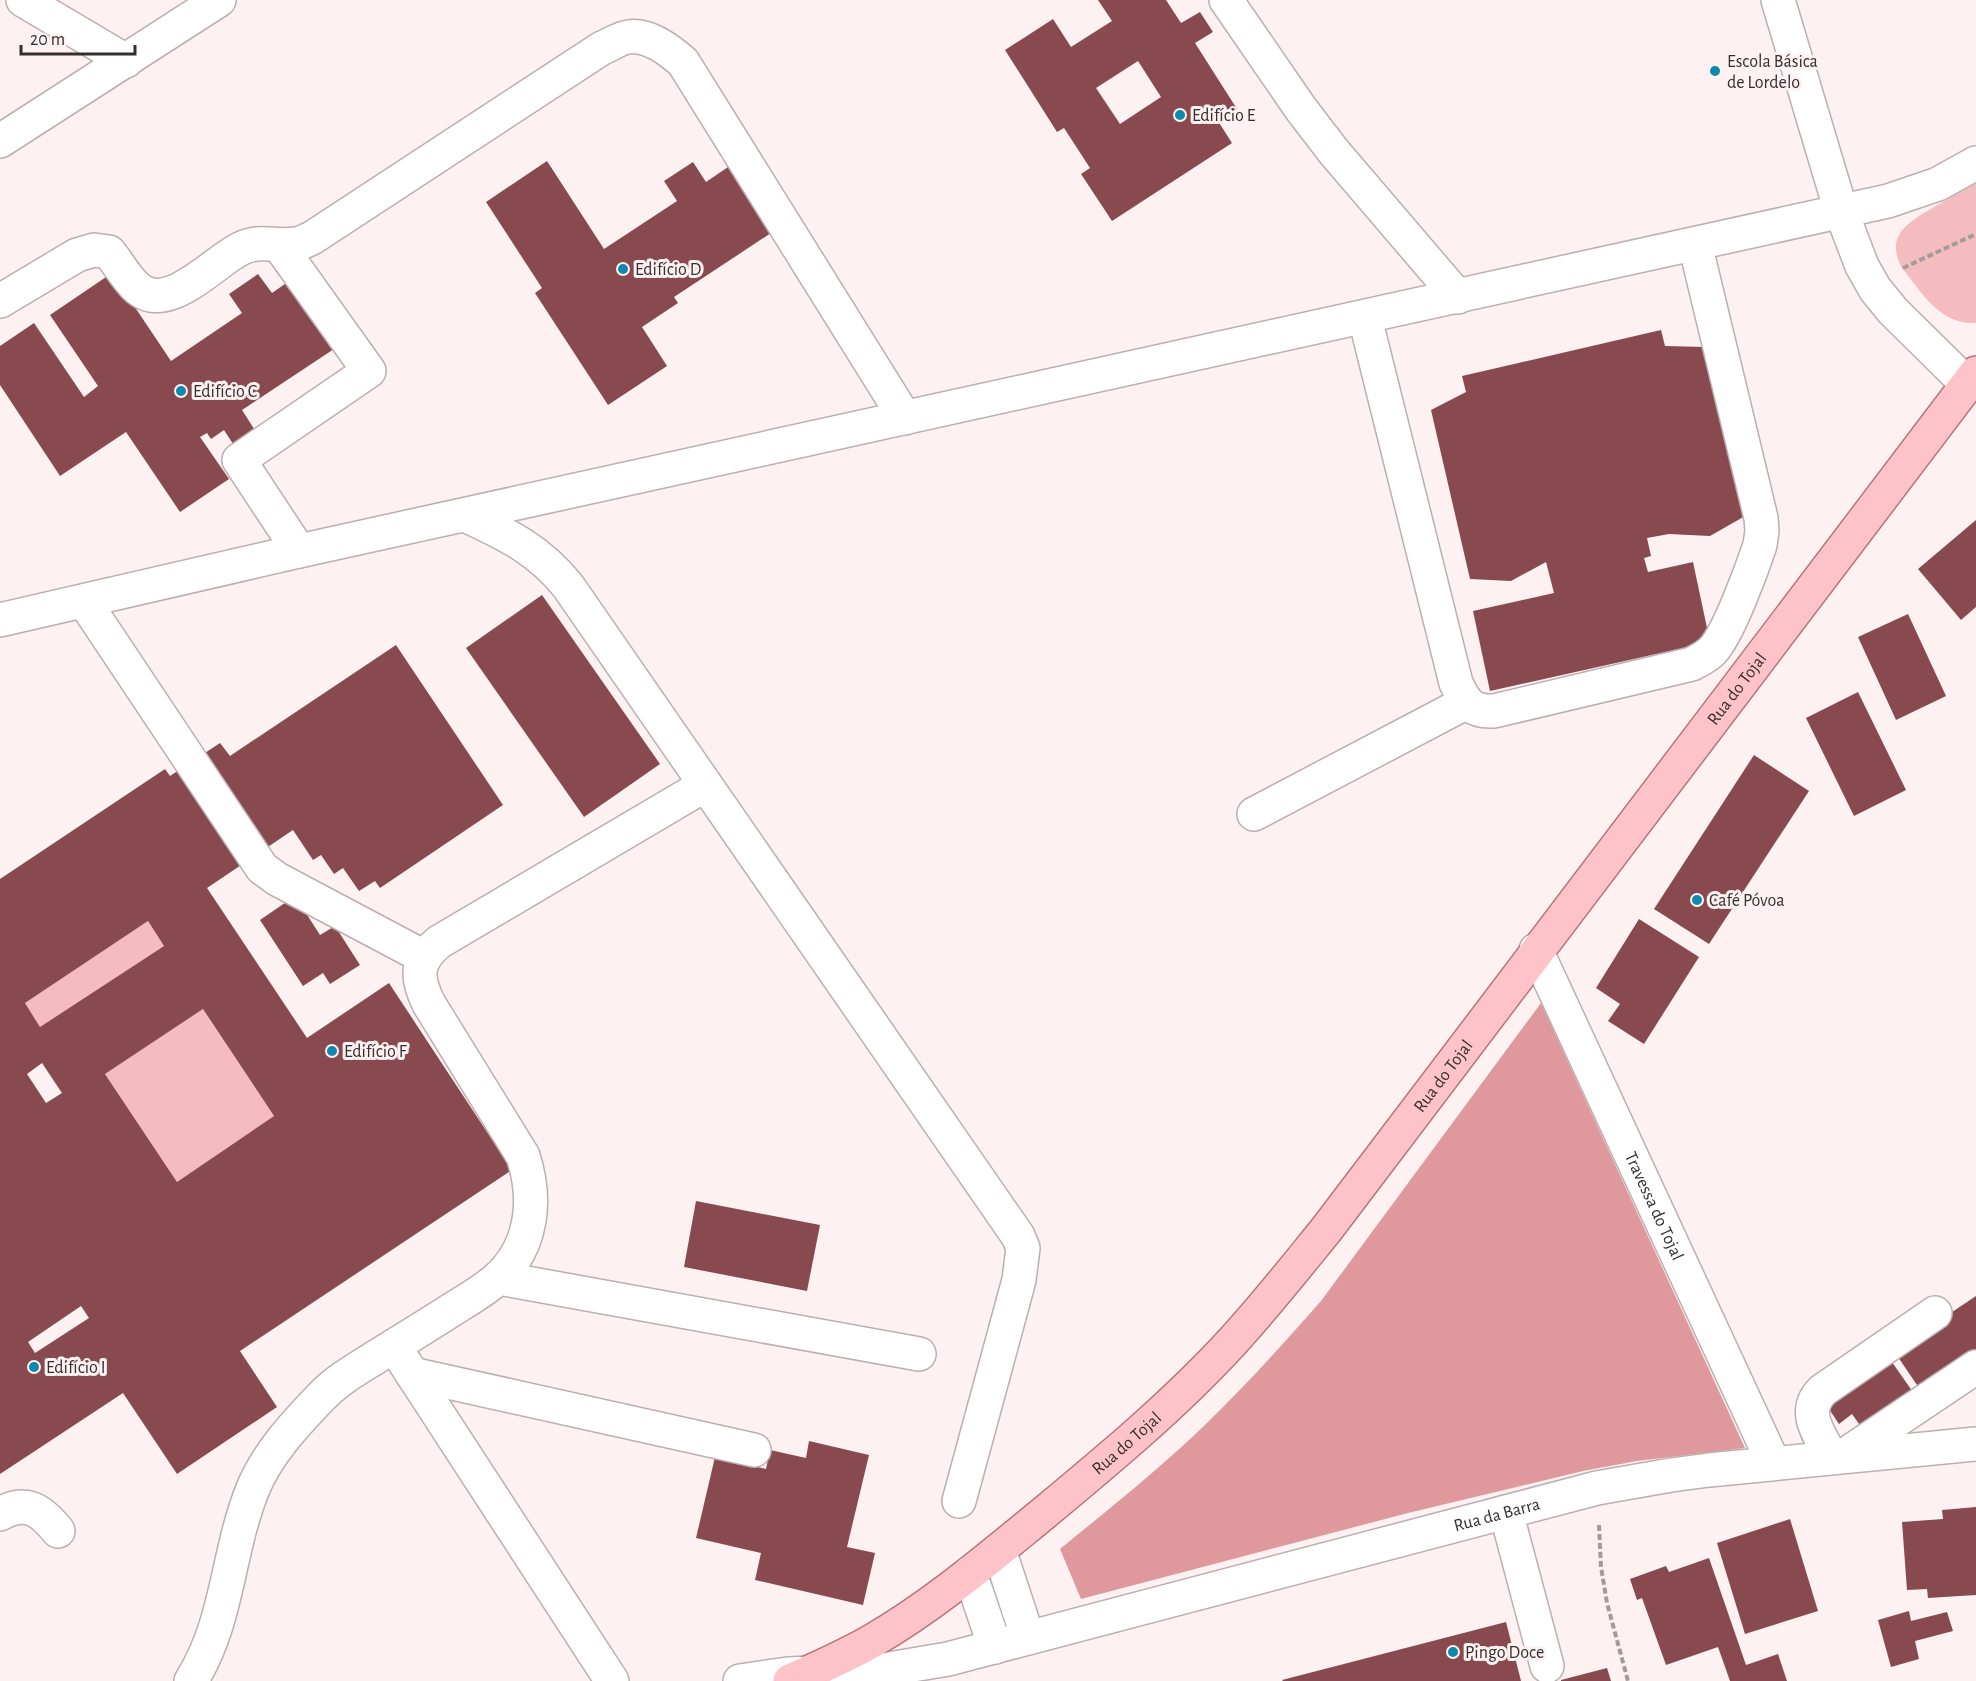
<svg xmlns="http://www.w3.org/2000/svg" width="1976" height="1681" font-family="'Alegreya Sans',sans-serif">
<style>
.green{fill:#f5bcbf}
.forest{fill:#df999d}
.building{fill:#884a4f;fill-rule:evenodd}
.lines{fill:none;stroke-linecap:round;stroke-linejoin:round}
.minor-casing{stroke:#bbafb0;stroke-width:36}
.major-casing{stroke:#b7757a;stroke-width:36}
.path{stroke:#a39b9b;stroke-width:4;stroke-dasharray:6 3;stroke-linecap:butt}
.minor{stroke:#fff;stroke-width:33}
.major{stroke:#fec3c8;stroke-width:33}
.poi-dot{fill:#0e88ac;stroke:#fdf1f1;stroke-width:2}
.labels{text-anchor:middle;stroke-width:6;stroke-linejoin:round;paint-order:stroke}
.poi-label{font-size:18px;fill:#342f2f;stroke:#fdf1f1;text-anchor:start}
.street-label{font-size:18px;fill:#342f2f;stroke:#fdf1f1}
</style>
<rect width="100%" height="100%" fill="#fdf1f1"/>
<g class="green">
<path d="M1976 183V323C1940 325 1922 293 1902 268 1884 235 1909 222 1934 207 1948 199 1962 191 1976 183Z"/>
<path d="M148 921 164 946 40 1027 25 1003Z"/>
<path d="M203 1009 274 1116 177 1182 105 1074Z"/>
</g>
<path class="forest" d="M1541 1003 1745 1448 1637 1461 1583 1471 1408 1513 1081 1599 1060 1549C1110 1508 1162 1467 1209 1421 1248 1383 1285 1342 1321 1301Z"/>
<g class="building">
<path d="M1098 0H1166L1181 23 1200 12 1213 32 1195 43 1237 109 1218 121 1232 143 1112 221 1081 174 1090 168 1064 128 1057 132 1005 50 1053 19 1071 47 1112 21ZM1138 61 1161 97 1120 124 1096 88Z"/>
<path d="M547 161 604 249 677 201 664 181 693 162 706 182 731 165 774 231 674 297 678 303 642 327 667 366 608 405 535 293 542 288 486 202Z"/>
<path d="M112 273 171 361 242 313 229 294 258 274 272 293 295 277 340 345 242 410 256 432 235 447 224 430 211 439 207 433 200 437 229 479 180 512 126 432 60 476 0 385V346L34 323 84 397 98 386 50 315Z"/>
<path d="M1661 330 1665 346 1706 347 1745 516 1710 536 1669 534 1647 538 1651 556 1644 558 1648 572 1693 562 1710 642 1490 691 1473 611 1554 593 1546 562 1511 581 1470 579 1431 410 1466 392 1462 376Z"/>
<path d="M1976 520V607L1961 620 1918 569Z"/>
<path d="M542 595 660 764 584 817 466 648Z"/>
<path d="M1908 614 1946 696 1896 720 1858 637Z"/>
<path d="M396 645 503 805 380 888 375 881 359 891 343 868 334 874 321 855 313 860 293 830 207 888 307 1038 389 983 512 1170 240 1351 277 1407 177 1474 123 1393 0 1474V879L165 769 170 776 220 743 230 756ZM148 921 164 946 40 1027 25 1003ZM203 1009 274 1116 177 1182 105 1074ZM42 1063 62 1093 46 1103 27 1074ZM81 1306 89 1318 35 1353 28 1342Z"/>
<path d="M1858 692 1906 790 1854 816 1806 718Z"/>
<path d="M1754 755 1809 791 1709 944 1654 909Z"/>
<path d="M295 896 320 935 335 926 360 965 330 984 323 973 303 986 260 920Z"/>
<path d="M1639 919 1699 957 1644 1044 1608 1021 1620 1004 1596 988Z"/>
<path d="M696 1201 820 1225 807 1291 684 1267Z"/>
<path d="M1976 1296V1354L1921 1391 1894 1351Z"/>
<path d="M1887 1355 1915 1395 1864 1431 1852 1414 1839 1424 1823 1400Z"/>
<path d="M809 1441 869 1455 847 1547 875 1553 863 1605 755 1580 761 1553 696 1538 715 1457 766 1469 770 1450 806 1458Z"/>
<path d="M1976 1507V1595L1928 1598 1927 1589 1907 1590 1902 1522 1943 1519 1942 1510Z"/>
<path d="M1790 1519 1818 1611 1745 1634 1717 1543Z"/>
<path d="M1709 1558 1746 1665 1778 1654 1787 1681H1730L1718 1647 1666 1665 1642 1598 1637 1600 1630 1579 1666 1566 1669 1572Z"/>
<path d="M1909 1611 1911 1621 1947 1612 1953 1631 1915 1641 1919 1659 1891 1667 1878 1620Z"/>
<path d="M1506 1622 1521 1681H1283L1282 1680Z"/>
<path d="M1607 1668 1611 1681H1561V1680Z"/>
</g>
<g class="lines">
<g class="minor-casing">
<g id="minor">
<path d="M23 0 126 61"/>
<path d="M1226 0 1301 109 1334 152 1458 297"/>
<path d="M1778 0 1841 211 1862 266 1875 289 1893 311 1967 384"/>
<path d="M0 141 219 0"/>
<path d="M279 245 369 371 239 460 299 551"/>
<path d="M0 301 77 255 94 250 109 252C118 263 125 276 135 286 166 317 212 263 240 249 260 239 274 247 295 244 301 244 307 240 312 238L602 48C610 45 620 38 628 37 649 34 669 50 683 62L905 418"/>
<path d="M1365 318 1456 683C1465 703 1471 712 1494 711L1692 664C1699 660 1706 657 1712 651 1728 635 1752 569 1760 545L1762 531 1761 518 1695 244"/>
<path d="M467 516C508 535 539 550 568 586L1018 1236 1023 1248 1019 1280 959 1501"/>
<path d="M84 601 262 868 277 879 424 957"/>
<path d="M0 620 299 551 1888 201 1938 184 1976 163"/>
<path d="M1254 814 1467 702"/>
<path id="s1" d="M1536 950 1773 1462"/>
<path d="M499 1278 919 1354"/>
<path d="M394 1346 612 1681"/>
<path d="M412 1374 754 1450"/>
<path d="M1848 1453 1976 1367"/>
<path d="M1831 1457C1820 1434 1800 1412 1823 1390L1935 1313"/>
<path d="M1506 1512 1547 1666"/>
<path d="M0 1514C26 1499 41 1510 58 1531"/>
<path d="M999 1550 1028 1638"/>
<path d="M970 1573 995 1647"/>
<path d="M191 1681C228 1623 227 1554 252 1491 266 1455 295 1424 321 1397 337 1380 357 1369 376 1357 402 1341 428 1325 453 1309 469 1299 485 1290 498 1278 533 1246 537 1199 523 1156L429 1004C416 978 415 962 439 942L705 785"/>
<path id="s2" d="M740 1681 788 1674 883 1670 948 1659 1597 1488 1671 1475 1709 1470 1976 1444"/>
</g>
</g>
<g class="major-casing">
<g id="major">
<path id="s3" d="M790 1681C818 1668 846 1656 872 1641 934 1605 989 1558 1044 1513 1109 1459 1174 1405 1232 1342 1265 1306 1295 1268 1326 1230L1976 373"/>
</g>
</g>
<g class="path">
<path d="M1903 268 1976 234"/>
<path d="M1599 1525 1601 1567 1607 1603 1628 1681"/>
</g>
<use href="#minor" class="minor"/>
<use href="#major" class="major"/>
</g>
<g class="poi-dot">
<circle cx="1715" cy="71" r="6"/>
<circle cx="1180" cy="115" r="6"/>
<circle cx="623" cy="269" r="6"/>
<circle cx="181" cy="391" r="6"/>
<circle cx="1697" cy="900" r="6"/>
<circle cx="332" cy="1051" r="6"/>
<circle cx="34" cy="1367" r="6"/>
<circle cx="1453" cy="1652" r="6"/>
</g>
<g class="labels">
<g class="poi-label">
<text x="1727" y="67">Escola Básica<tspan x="1727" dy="21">de Lordelo</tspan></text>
<text x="1192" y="121">Edifício E</text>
<text x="635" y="275">Edifício D</text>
<text x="193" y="397">Edifício C</text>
<text x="1709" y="906">Café Póvoa</text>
<text x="344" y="1057">Edifício F</text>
<text x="46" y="1373">Edifício I</text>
<text x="1465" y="1658">Pingo Doce</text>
</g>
<g class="street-label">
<text dy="6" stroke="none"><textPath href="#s3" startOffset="1386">Rua do Tojal</textPath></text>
<text dy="6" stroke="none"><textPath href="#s3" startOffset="900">Rua do Tojal</textPath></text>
<text dy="6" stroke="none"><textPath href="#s1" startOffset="282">Travessa do Tojal</textPath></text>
<text dy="6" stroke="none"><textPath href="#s3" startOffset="414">Rua do Tojal</textPath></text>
<text dy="6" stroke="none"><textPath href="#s2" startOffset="777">Rua da Barra</textPath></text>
</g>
</g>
<path d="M21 45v9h114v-9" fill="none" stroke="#342f2f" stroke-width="3"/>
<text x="30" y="45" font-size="18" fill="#342f2f" stroke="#fdf1f1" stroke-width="4.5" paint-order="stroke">20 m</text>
</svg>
